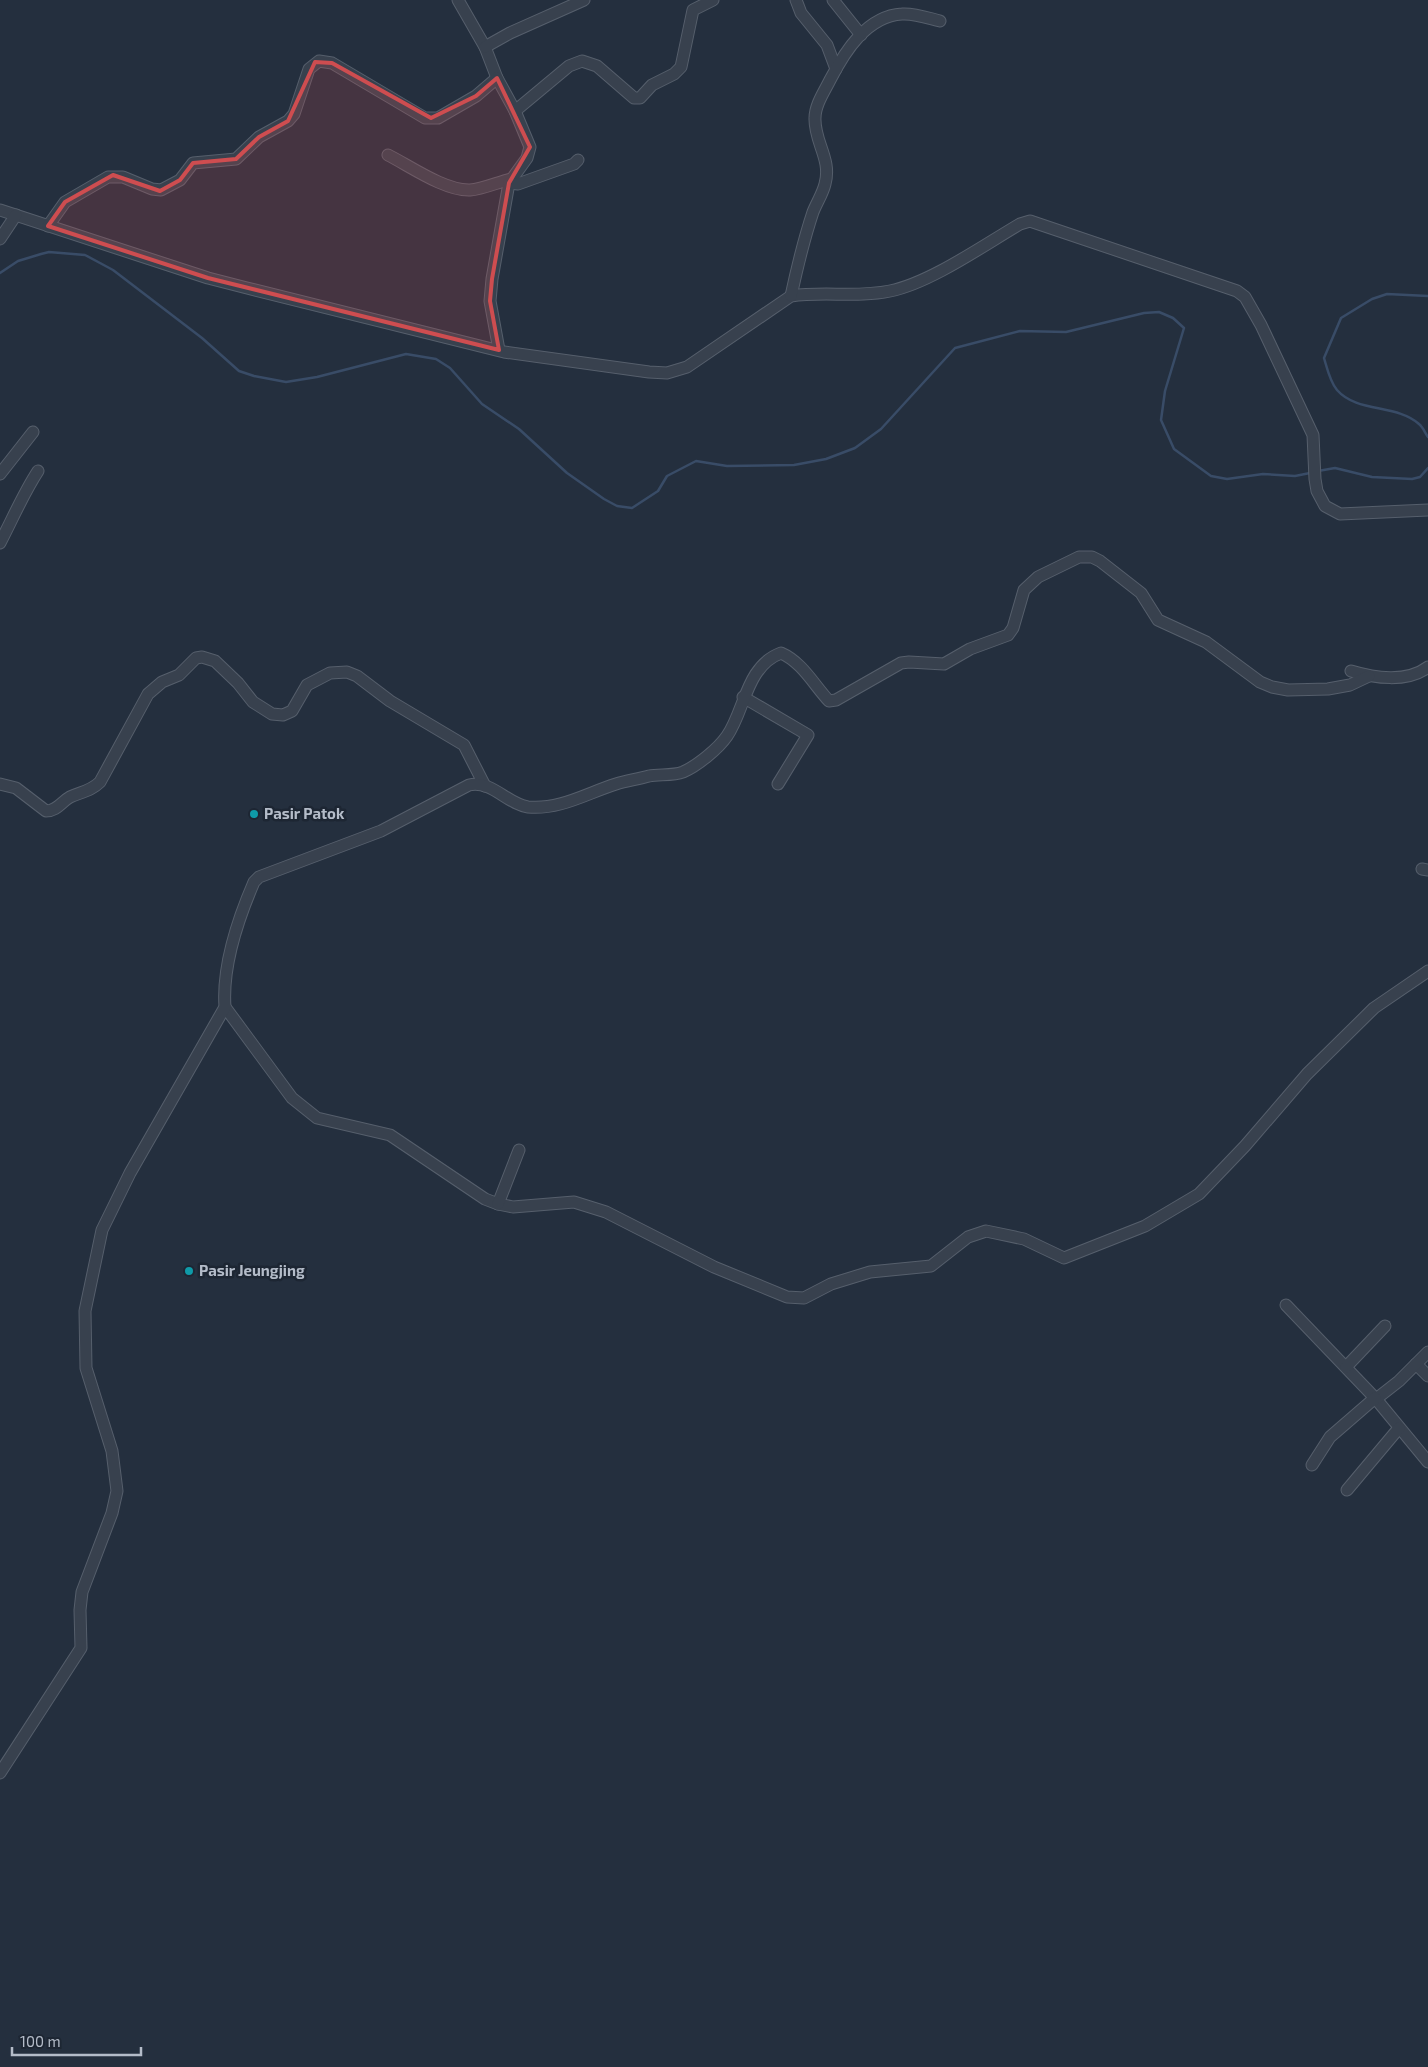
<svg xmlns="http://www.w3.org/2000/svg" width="1428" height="2067" font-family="'Exo 2',sans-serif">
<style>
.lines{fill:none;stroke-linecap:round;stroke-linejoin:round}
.stream{stroke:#394c67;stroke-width:2.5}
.minor-casing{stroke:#565f6c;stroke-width:13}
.minor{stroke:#38414e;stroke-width:11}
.marked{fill:#ce4d50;fill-opacity:0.2;stroke:#ce4d50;stroke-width:4;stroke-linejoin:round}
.culture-dot{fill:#0f9aa8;stroke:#1d2633;stroke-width:2}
.labels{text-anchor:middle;stroke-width:5;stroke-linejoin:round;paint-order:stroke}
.poi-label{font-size:15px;font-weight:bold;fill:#b4bcc9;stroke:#1d2633;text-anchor:start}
</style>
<rect width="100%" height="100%" fill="#242f3e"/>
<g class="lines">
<g class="stream">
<path d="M0 273 18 261 41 254 49 252 85 255 113 270 202 338 239 371 254 376 286 382 317 377 406 354 436 359 450 368 482 404 519 429 567 473 604 499 617 506 632 508 658 491 667 476 696 461 727 466 794 465 826 459 855 448 881 429 955 348 1020 331 1066 332 1144 313 1159 312 1173 318 1184 328 1165 391 1161 420 1174 449 1211 476 1227 479 1263 474 1295 476 1310 473"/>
<path d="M1428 296 1387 294 1372 299 1341 318 1324 358C1327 368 1330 382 1337 390 1357 413 1397 404 1419 424 1423 427 1425 433 1428 437"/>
<path d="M1318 471 1335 468 1372 477 1412 479 1420 477 1428 468"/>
</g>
<g class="minor-casing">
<g id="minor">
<path d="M458 0 485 47 497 78 515 111 530 147 527 158 509 183 492 279 490 301 499 350"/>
<path d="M796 0 801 13 827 45 836 69"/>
<path d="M833 0 861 35"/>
<path d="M485 47 510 33 584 0"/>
<path d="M515 111 569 66 582 61 597 66 634 98H640L652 85 674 74 681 67 693 10 713 0"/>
<path d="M388 155C410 166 445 191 470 190 483 189 498 182 511 179"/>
<path d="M509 183 518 184 574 164 578 160"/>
<path d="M0 210 208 278 247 288 504 352 649 372 667 373 687 367 791 296C824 291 857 298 890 291 930 283 984 245 1020 224L1030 221 1237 291 1245 297 1261 325 1313 435 1315 479 1317 491 1325 506 1340 514 1428 510"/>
<path d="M48 226 65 202 108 177H123L152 189 161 190 180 180 193 163 236 159 259 137 288 121 294 114 309 69 319 61 332 63 425 118H438L476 96 497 78"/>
<path d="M0 239 16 215"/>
<path d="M791 296C797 268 804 239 813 212 817 202 823 193 825 184 832 159 814 142 815 118 815 105 824 92 830 80 845 51 867 16 902 14 914 13 928 18 940 21"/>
<path d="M0 474 33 432"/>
<path d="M0 543C13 518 23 494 38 471"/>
<path d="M1351 671C1374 678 1407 683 1428 667"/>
<path d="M743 697 808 735 778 784"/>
<path d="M0 784 16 788 46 811C57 811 61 802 70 797 81 792 91 791 100 782L148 694 162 682 179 675 196 658 202 657 215 661 238 683 253 702 272 714 283 715 292 711 307 685 330 673 347 672 357 676 390 701 464 745 485 786"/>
<path d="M1422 869 1428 870"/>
<path d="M225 1007 292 1098 317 1118 390 1135 485 1199 498 1204 513 1207 574 1202 606 1212 714 1267 787 1297 804 1298 831 1284 870 1272 931 1266 968 1237 986 1231 1024 1239 1064 1258 1145 1226 1199 1194 1245 1146 1307 1074 1374 1008 1428 971"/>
<path d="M498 1204 519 1150"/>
<path d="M1286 1305 1376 1399 1428 1462"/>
<path d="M1416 1364 1428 1376"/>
<path d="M1346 1367 1385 1326"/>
<path d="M1376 1399 1399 1381 1428 1352"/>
<path d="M1312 1465 1330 1437 1375 1398"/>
<path d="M1347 1490 1399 1428"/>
<path d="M0 1773 81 1648 80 1610 82 1592 112 1513 117 1491 112 1451 86 1368 85 1311 102 1230 130 1173 225 1007C222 966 238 919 254 882L259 877 381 831 469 785C492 780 507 804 528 807 560 810 587 793 616 784 626 781 638 779 649 776 659 774 673 776 683 772 697 766 718 749 727 736 745 710 746 666 781 653 802 662 814 685 829 701L836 700 901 663 909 662 944 664 970 649 1008 635 1013 628 1024 590 1038 577 1079 557H1092L1100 561 1141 593 1158 620 1206 642 1260 682 1272 687 1288 690 1328 689 1350 685 1369 676"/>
</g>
</g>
<use href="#minor" class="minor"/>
</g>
<path class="marked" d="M315 62 332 63 431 118 476 96 497 78 530 147 509 183 492 279 490 301 499 350 208 278 48 226 65 202 113 175 160 191 180 180 193 163 236 159 259 137 288 121Z"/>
<g class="culture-dot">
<circle cx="254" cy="814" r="5"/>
<circle cx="189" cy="1271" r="5"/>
</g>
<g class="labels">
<g class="poi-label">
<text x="264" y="819">Pasir Patok</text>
<text x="199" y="1276">Pasir Jeungjing</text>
</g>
</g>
<path d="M12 2047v8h129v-8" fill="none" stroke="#b4bcc9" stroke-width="2.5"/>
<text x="20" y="2047" font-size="15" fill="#b4bcc9" stroke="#1d2633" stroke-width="4" paint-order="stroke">100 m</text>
</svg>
